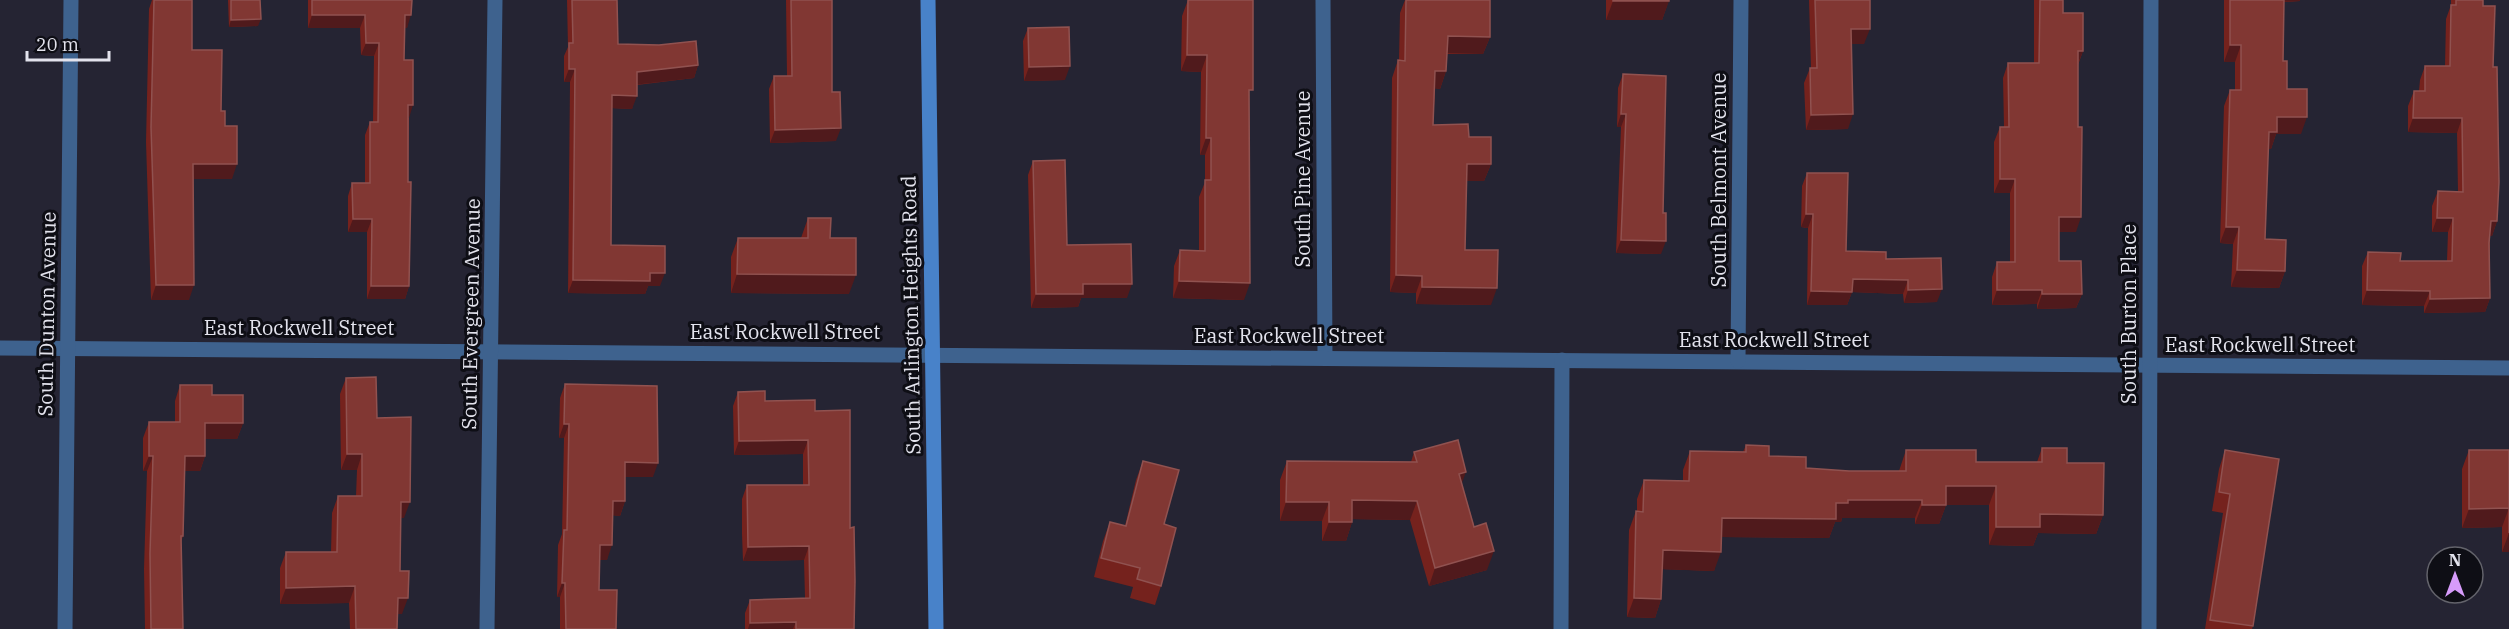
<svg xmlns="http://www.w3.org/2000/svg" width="2509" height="629" font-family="'IBM Plex Serif',serif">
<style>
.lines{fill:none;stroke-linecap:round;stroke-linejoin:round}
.minor{stroke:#3e628e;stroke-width:15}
.secondary{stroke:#4882c9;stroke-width:15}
.wall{fill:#75221d}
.shaded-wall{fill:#501a1c}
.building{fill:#813733;stroke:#905250;stroke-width:1.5}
.labels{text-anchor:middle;stroke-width:6;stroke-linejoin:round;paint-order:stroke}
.street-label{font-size:20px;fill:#e3e3ed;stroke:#0e0e15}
</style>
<rect width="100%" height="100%" fill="#252433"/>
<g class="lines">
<g class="minor">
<path d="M1323 0 1325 357"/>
<path d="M0 348 2509 368"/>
<path d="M1738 361 1741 0"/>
<path d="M65 629 71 0"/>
<path d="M487 629 495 0"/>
<path d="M1561 629 1562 360"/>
<path d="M2149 629 2151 0"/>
</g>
<path class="secondary" d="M928 0 936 629"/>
</g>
<g class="wall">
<path d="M152 0H192V50L221 111 225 126 232 179H193L189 300H151L146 142 149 9Z"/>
<path d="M228 0H260L258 26 229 27Z"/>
<path d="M308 0H412L407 28H404V60L409 118 408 182 409 286 405 299H367V232H348V196L352 183H365V135L370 122H373L374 56 361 55 360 28H308Z"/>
<path d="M567 0H617L618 44 698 65 694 78 637 85 632 109 612 108 611 245 660 286H648L645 294 568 293 570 82H564V56L568 47Z"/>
<path d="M786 0H832V92L836 141 770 143 769 89 774 76H787Z"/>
<path d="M1188 0 1249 99 1244 300 1173 298 1174 266 1180 250H1199V197L1205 182V155H1200L1201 72 1181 71 1182 16Z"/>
<path d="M1405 0H1490V37L1483 54H1447L1446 71 1440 89 1435 88 1433 125 1469 137 1491 164 1484 181H1466L1465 250 1491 305 1416 304V293L1390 292 1392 78 1398 60H1399L1400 13Z"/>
<path d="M1606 0H1669L1662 20H1606Z"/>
<path d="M1809 0H1870L1864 44H1852L1848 129 1806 130 1804 83 1810 68H1811Z"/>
<path d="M2034 0H2063V13L2083 51 2078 65 2076 232H2059V261L2082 294 2076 308 2037 309V304L1992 305V277L1997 262H2010V193H1994V142L2000 127H2004L2003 78 2008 63H2034Z"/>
<path d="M2224 0H2300V1L2284 2 2283 61 2287 89 2301 134H2276L2271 149H2268L2265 239 2285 271 2279 288 2231 287 2233 244 2220 243 2224 106 2230 90H2235V62H2224Z"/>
<path d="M2451 0H2483V6L2493 67 2497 221 2492 236H2490V298L2485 312 2424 313V306L2362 305V266L2368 252 2400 261H2447L2448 232H2432V206L2438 191 2458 192 2457 133 2408 132V106L2414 91H2419L2420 80 2425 66H2445L2446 19 2451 5Z"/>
<path d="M1028 28 1065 80 1024 81 1023 41Z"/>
<path d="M1623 74 1661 254 1616 253 1621 127H1617L1618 88Z"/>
<path d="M1033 161 1067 245 1127 298H1081L1078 307 1031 308 1028 175Z"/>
<path d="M1807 173 1846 251 1886 259 1937 302 1904 303 1903 294 1852 292 1847 305H1807L1808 228 1801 227 1802 186Z"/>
<path d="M808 218 830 238 849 294 731 293V257L738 238H801Z"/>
<path d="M346 378 377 418 404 518H401L400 571 402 614H398L397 629H350L349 603 280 604V568L286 552H331L332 513 338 496H356L357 470H341L340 394Z"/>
<path d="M565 384 653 477H625V501L620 516 613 515 607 560H600L599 590 616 629H560V597H557L558 545 562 534 564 438H559L560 398Z"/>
<path d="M180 385 212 395 243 423 237 439H205V456L200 471H185L183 536 181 542 183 629H145L144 569 147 471H143V438L149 422H175V401Z"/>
<path d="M738 392 765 401 815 411 850 528 854 629H745V613L750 600 805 598 804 560 743 561 742 534V499L747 485H803V454L734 455 733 406Z"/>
<path d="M1746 445 1769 456 1806 468 1849 471H1899L1906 450 1976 462H2037L2042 448 2067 463 2103 515 2096 534 2038 533 2033 546 1989 545V505H1946L1939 524H1915V518H1842L1841 522H1835L1829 538 1722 537 1714 571 1662 569 1661 599 1655 618 1627 617 1629 530 1636 511 1637 512V499L1644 480 1683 481V470L1690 451 1743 452Z"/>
<path d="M2225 450 2253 626 2252 629H2205L2223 513 2212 511 2219 469Z"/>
<path d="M2469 450H2509V552H2502V527L2462 528V469Z"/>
<path d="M1414 452 1462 484 1487 570 1429 586 1410 520 1352 519V522L1346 541H1322V521H1280V480L1287 461 1411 462Z"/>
<path d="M1143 461 1164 524 1161 586 1155 605 1130 598 1133 587 1094 577 1103 541 1110 522 1125 526 1136 480Z"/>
</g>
<g class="shaded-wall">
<path d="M2279 0H2300V1L2279 2Z"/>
<path d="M1613 1H1669L1662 20H1606Z"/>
<path d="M312 15H365L360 28H308Z"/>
<path d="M405 15H411L407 28H400Z"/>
<path d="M261 19 258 26 229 27 231 20Z"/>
<path d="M1851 29H1870L1864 44H1846Z"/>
<path d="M1448 36 1490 37 1483 54 1441 53Z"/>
<path d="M366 43H379L374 56 361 55Z"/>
<path d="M2230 45H2241L2235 62H2224Z"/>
<path d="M2078 51H2083L2077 66Z"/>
<path d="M1187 55H1207L1201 72 1181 71Z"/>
<path d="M698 65 694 78 633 85 637 72Z"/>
<path d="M1070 66 1065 80 1024 81 1029 67Z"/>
<path d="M569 69H575L570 82H564Z"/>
<path d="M1435 71H1446L1440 89 1429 88Z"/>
<path d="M612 95 637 96 632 109 607 108Z"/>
<path d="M408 105H413L409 118H403Z"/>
<path d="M1621 114H1626L1621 127H1617Z"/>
<path d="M1853 114 1848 129 1806 130 1811 115Z"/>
<path d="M2277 117H2307L2301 134H2276L2271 149H2263L2269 132Z"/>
<path d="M2413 118H2462L2457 133 2408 132Z"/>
<path d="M841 128 836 141 770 143 775 130Z"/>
<path d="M1206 138H1211L1205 155H1200Z"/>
<path d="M193 164H237L232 179H188Z"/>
<path d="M1467 164H1491L1484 181H1461Z"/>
<path d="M2000 179H2015L2010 193H1994Z"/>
<path d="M1806 214H1813L1808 228 1801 227Z"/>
<path d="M2059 217H2081L2076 232H2054Z"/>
<path d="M2437 218H2453L2448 232H2432Z"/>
<path d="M353 219H372L367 232H348Z"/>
<path d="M2491 221H2497L2492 236H2486Z"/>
<path d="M2226 227H2239L2233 244 2220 243Z"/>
<path d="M1621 240 1666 241 1661 254 1616 253Z"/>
<path d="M2237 270 2285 271 2279 288 2231 287Z"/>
<path d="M650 273H665L660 286H648L645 294 568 293 573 280Z"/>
<path d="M737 274 856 275 849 294 731 293Z"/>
<path d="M1396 275 1422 276 1416 293 1390 292Z"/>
<path d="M1853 279 1908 280 1903 294 1852 292 1847 305H1807L1811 291Z"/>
<path d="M1179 281 1250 283 1244 300 1173 298Z"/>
<path d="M1083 284H1132L1127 298H1081L1078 307 1031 308 1036 294Z"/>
<path d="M156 285H194L189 300H151Z"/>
<path d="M371 286H409L405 299H367Z"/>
<path d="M1422 287 1497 288 1491 305 1416 304Z"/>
<path d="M1942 289 1937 302 1904 303 1908 290Z"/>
<path d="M1997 290H2042L2037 304 1992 305Z"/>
<path d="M2367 290 2430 291 2424 306 2362 305Z"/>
<path d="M2042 294H2082L2076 308 2037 309Z"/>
<path d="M2490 298 2485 312 2424 313 2430 299Z"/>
<path d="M205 423H243L237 439H200Z"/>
<path d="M564 424H569L564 438H559Z"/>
<path d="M808 440 803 454 734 455 739 441Z"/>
<path d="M347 454H362L357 470H341Z"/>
<path d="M149 456H153L147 471H143Z"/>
<path d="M185 456H205L200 471H179Z"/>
<path d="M625 462 658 463 653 477H620Z"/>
<path d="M1466 472 1459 491V474Z"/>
<path d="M1946 486H1996L1989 505H1939Z"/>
<path d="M1352 500 1417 501 1410 520 1346 519Z"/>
<path d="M1848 500H1922L1915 518H1842L1841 522H1835L1829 538 1715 537 1722 518Z"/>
<path d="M613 501H625L620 516 608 515Z"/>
<path d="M401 502H410L404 518H395Z"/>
<path d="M1286 502H1329L1322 521H1280Z"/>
<path d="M1922 505H1946L1939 524H1915Z"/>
<path d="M2509 508 2502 527 2462 528 2469 509Z"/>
<path d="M2040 514 2103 515 2096 534 2038 533 2033 546 1989 545 1996 527Z"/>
<path d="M1329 522H1352L1346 541H1322Z"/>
<path d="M2509 533V552H2502Z"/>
<path d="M600 545H612L607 560H595Z"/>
<path d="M809 546 804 560 743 561 748 547Z"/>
<path d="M1663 550 1721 552 1714 571 1656 569Z"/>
<path d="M1494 551 1487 570 1429 586 1435 568Z"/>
<path d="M562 583H565L560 597H557Z"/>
<path d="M355 586 349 603 280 604 286 588Z"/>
<path d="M398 598H408L402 614H392Z"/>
<path d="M1634 598 1661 599 1655 618 1627 617Z"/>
<path d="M796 622 793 629H748L750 623Z"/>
</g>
<g class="building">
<path d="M154 0H192V50H222L221 111H225V126H237V164H193L194 285H156L151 127Z"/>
<path d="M231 0H260L261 19 231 20Z"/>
<path d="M312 0H412L411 15H405L404 60H413V105H408V182H411L409 286H371L372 219H353L352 183H370V122H378L379 43H366L365 15H312Z"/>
<path d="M572 0H617L618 44 659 45 696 41 698 65 637 72V96L612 95 611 245 665 246V273H650V281L573 280 575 69H569V43H573Z"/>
<path d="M791 0H832V92H840L841 128 775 130 774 76H792Z"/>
<path d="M1188 0H1253V90H1249L1250 283 1179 281 1180 250 1205 251V180H1211V138H1206L1207 55H1187Z"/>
<path d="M1406 0H1490V37L1448 36 1446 71H1435L1433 125 1468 124 1469 137H1491V164H1467L1465 250H1498L1497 288 1422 287V276L1396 275 1398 60 1405 61Z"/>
<rect x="1613" y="0" width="56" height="1"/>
<path d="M1815 0H1870V29H1851L1853 114 1811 115 1810 68H1817Z"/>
<path d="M2040 0H2063V13H2083V51H2078V127H2082L2081 217H2059V261H2081L2082 294H2042V290H1997V262H2015V179H2000V127H2009L2008 63H2039Z"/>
<path d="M2230 0H2284L2283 61H2287V89H2307V117H2277V132H2269L2265 239 2286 240 2285 271 2237 270 2239 227H2226L2230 90H2241V45H2230Z"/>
<path d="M2456 0H2483V6H2495L2493 67H2497L2499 182 2497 221H2491L2489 243 2490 298 2430 299V291L2367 290 2368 252 2401 253 2400 261H2452L2453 218H2437L2438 191 2463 192 2462 118H2413L2414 91H2425V66H2450L2451 5H2456Z"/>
<path d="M1069 27 1070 66 1029 67 1028 28Z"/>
<path d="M1623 74 1666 76 1663 213H1666V241L1621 240 1626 114H1621Z"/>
<path d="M1065 160 1067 245 1131 244 1132 284H1083V294H1036L1033 161Z"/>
<path d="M1807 173H1848L1846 251 1886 252V259L1941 258 1942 289 1908 290V280L1853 279 1852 292 1811 291 1813 214H1806Z"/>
<path d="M808 218H831L830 238H856V275L737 274 738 238H808Z"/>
<path d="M376 377 377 418 411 417 410 502H401L400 571H409L408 598H398L397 629H356L355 586 286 588V552H337L338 496H362V454H347L346 378Z"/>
<path d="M565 384 657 386 658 463 625 462V501H613L612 545H600L599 590H617L616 629H566L565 583H562L564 530H567L569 424H564Z"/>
<path d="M180 385H212V395H243V423H205V456H185L183 536H181L183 629H151L150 554 153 456H149V422H180Z"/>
<path d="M765 391V401L815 400V411L850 410V528L854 527 855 581 854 629H796V622L750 623V600L810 598 809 546 748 547 747 485H809L808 440 739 441 738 392Z"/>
<path d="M1458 440 1466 472 1459 474 1474 527 1486 523 1494 551 1435 568 1417 501 1352 500V522H1329V502H1286L1287 461 1417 462 1414 452Z"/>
<path d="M1746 445 1769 446V456L1806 457V468L1849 471H1906V450H1976V462H2042V448H2067V463H2104L2103 515 2040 514V527H1996V486H1946V505H1922V500H1848V503H1836V519L1722 518 1721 552 1663 550 1661 599 1634 598 1636 511 1643 512 1644 480 1689 481 1690 451 1746 452Z"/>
<path d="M2225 450 2279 459 2253 626 2210 620 2230 494 2219 492Z"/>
<path d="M2469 450H2509V533V508L2469 509Z"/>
<path d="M1143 461 1179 470 1164 524 1176 528 1161 586 1137 579 1140 568 1101 558 1110 522 1126 526Z"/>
</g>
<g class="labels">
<g class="street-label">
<text transform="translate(1303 179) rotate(-90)" y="7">South Pine Avenue</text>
<text transform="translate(1719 180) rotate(-90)" y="7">South Belmont Avenue</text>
<text transform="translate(47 314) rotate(-89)" y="7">South Dunton Avenue</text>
<text transform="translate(471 314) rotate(-89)" y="7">South Evergreen Avenue</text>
<text transform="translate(2129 314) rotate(-90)" y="7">South Burton Place</text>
<text transform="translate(911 315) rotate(-91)" y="7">South Arlington Heights Road</text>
<text x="299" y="335">East Rockwell Street</text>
<text x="785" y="339">East Rockwell Street</text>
<text x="1289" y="343">East Rockwell Street</text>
<text x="1774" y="347">East Rockwell Street</text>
<text x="2260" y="352">East Rockwell Street</text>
</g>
</g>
<g transform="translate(2455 575)"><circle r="28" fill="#0e0e15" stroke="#63636b" stroke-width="1.5"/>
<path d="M0-4.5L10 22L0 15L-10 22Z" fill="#d69bfa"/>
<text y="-9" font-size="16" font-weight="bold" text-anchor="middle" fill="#e3e3ed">N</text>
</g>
<path d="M27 51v9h82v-9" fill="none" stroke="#e3e3ed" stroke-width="3"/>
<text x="36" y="51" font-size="18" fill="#e3e3ed" stroke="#0e0e15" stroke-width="4.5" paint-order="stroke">20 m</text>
</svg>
